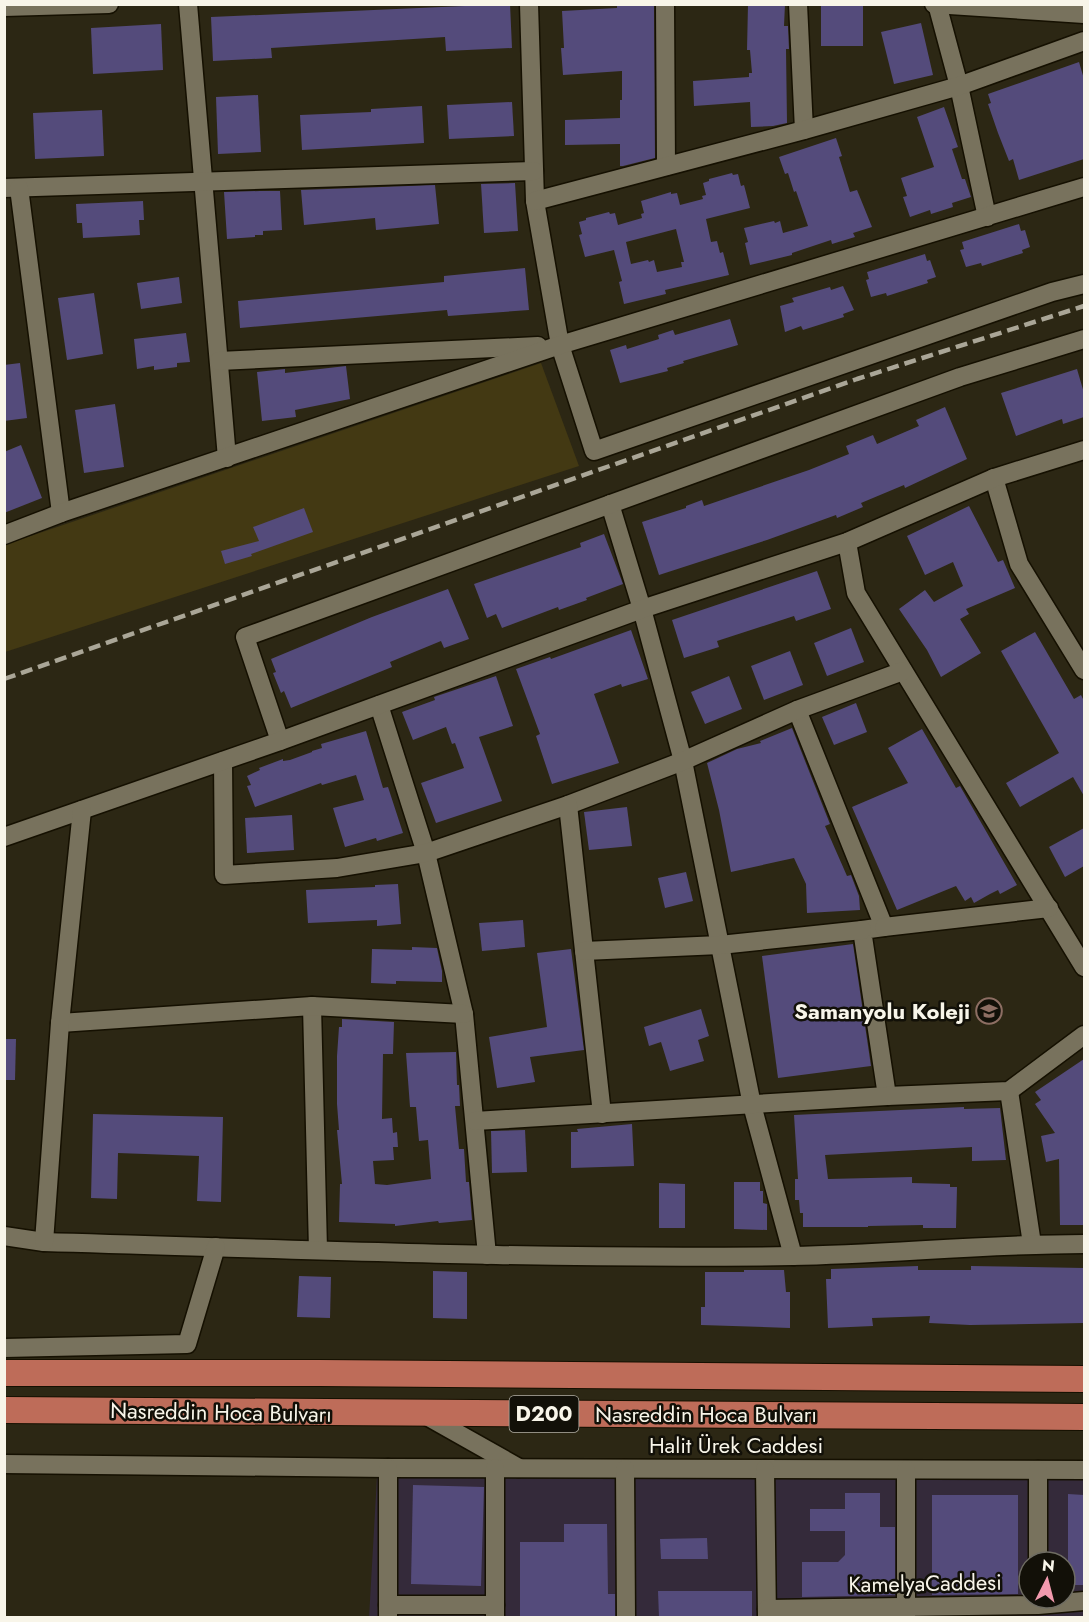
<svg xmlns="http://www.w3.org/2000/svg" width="1089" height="1622" font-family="Jost,sans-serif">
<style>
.industrial{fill:#342a3a;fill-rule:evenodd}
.green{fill:#433913}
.building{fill:#544b7b;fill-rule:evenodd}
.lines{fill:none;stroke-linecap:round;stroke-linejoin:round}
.minor-casing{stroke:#151001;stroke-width:21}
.highway-casing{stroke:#151001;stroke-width:28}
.minor{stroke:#78725d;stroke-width:18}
.highway{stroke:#be6c59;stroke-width:26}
.rail{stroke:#aaa697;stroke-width:4.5;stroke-dasharray:12 6;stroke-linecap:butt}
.labels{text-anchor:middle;stroke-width:5;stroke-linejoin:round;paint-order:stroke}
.shield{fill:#121008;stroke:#b3b0a6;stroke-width:1.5}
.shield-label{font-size:21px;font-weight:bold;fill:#f8f5e9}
.poi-label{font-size:22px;font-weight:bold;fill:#f8f5e9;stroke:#121008;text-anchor:end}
.street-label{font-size:22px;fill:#f8f5e9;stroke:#121008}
</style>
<rect width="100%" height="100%" fill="#2c2714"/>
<path class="industrial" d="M378 1459 1084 1462V1617L369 1618ZM1029 1562H1065V1598H1029Z"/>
<path class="green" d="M541 363 579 466 5 652 4 545Z"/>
<g class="building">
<path d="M510 4 512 48 446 51 445 37 271 48 272 58 213 61 211 17Z"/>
<path d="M617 4H654L655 158 623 166H620V144L565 145V120L620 118V100H622V71L563 75 561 48H564L562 11 617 8Z"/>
<path d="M748 4H785L784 26H788L789 49H786L787 123 773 126 751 127 750 102 694 106 693 81 749 77V73H752L750 50H747Z"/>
<rect x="821" y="5" width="42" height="41"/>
<path d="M921 23 933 75 894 84 881 32Z"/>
<path d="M161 24 163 70 93 74 91 28Z"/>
<path d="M1079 62 1084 79V159L1019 180 1013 159 1009 161 998 133 988 104 991 103 988 94Z"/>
<path d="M258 95 261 152 218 154 216 97Z"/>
<path d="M512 102 514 136 449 139 447 105Z"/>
<path d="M422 106 424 143 302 150 300 115 371 112V109Z"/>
<path d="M944 107 958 147 952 149 962 179H965L971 197 952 203 953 207 931 214 930 210 910 217 903 197 907 196 901 178 934 167 917 117Z"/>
<path d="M102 110 104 156 35 159 33 113Z"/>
<path d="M836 138 842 156 839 157 850 192 857 190 872 227 853 233 855 237 832 244 831 240 792 253V255L750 265 745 243 748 242 744 228 774 221 775 223 780 221 783 233 808 226 796 191 794 192 788 173 785 174 779 157Z"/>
<path d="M732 173 733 175 738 174 741 186 744 185 750 208 706 219 711 242 717 241 720 253 723 252 729 275 665 290 666 294 624 304 619 282 622 281 614 250 585 257 579 235 582 234 579 222 586 220V218L609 212 610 214 615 213 618 225 642 218 641 214 644 213 641 201 671 192V194L677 193 680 205 703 199 702 196 706 195 703 183 709 181V179ZM676 229 684 262H681L682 267 657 272 654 260 649 262 648 260 631 264 626 242Z"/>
<path d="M515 183 518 231 484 233 481 184Z"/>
<path d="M435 185 439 224 376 230 375 218 304 225 301 190Z"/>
<path d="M260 191H280L282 230 263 231V235H255V237L227 239 224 192Z"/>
<path d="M143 201 144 220H139L140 235 83 238 82 223H77L76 204Z"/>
<path d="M1019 224 1021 231 1025 230 1030 247 1022 250 1023 253 982 266 981 263 966 267 960 250 964 249 962 242Z"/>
<path d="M925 254 927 261 930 260 936 277 927 280 928 283 887 296 886 293 871 297 866 280 869 279 867 272Z"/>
<path d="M525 268 529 310 448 316 447 310 240 328 238 301 444 282V276Z"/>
<path d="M179 277 182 303 141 309 137 283Z"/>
<path d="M843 286 854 310 843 314 844 317 803 330 801 326 785 332 780 306 794 302 792 298 806 294 830 287 831 290Z"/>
<path d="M94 293 103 354 67 360 58 298Z"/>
<path d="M730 319 738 345 683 361 684 363 667 368 668 371 620 383 610 350 626 345 627 349 659 339 658 335 673 330 675 335Z"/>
<path d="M186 333 190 362 177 363V367L154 370V366L137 369 134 339Z"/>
<path d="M20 363 27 418 4 421V365Z"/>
<path d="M346 366 350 399 295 410 296 417 262 421 257 372 285 369V373Z"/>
<path d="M1077 369 1084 393V417L1063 424 1062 419 1016 436 1001 393Z"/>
<path d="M115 404 124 467 84 473 75 410Z"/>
<path d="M945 407 967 459 905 488 904 485 861 503 863 507 837 518 836 515 767 540 659 575 642 522 686 508V506L702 500 704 506 809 470 849 454 846 446 873 435 877 444 919 426 916 420Z"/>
<path d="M21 445 42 498 4 513V452Z"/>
<path d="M969 506 998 562 1003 560 1015 588 966 609 969 614 960 619 981 653 941 677 927 650 899 609 925 590 934 602 963 586 953 562 925 575 907 536Z"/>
<path d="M304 508 313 532 251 554 252 556 225 564 221 551 259 541 253 527Z"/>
<path d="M604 534 623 584 586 598 587 600 559 610 558 607 502 628 496 614 487 618 474 584 581 547 580 543Z"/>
<path d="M817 571 831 609 796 621 794 616 717 641 719 647 684 658 672 620Z"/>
<path d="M448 589 469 639 444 648 441 641 390 662 392 667 291 708 284 691 281 693 273 673 276 672 271 659 372 617Z"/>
<path d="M851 628 864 662 827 676 814 643Z"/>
<path d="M631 630 648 679 622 687 621 684 594 694 619 763 552 784 536 736 540 734 516 669 550 657 551 659Z"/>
<path d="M1035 632 1074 699 1081 695 1084 701V796L1073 777 1020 807 1006 783 1059 753 1001 651Z"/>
<path d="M790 651 803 685 764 700 751 666Z"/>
<path d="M496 676 513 726 479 737 502 801 436 823 421 783 464 768 455 743 452 744 446 727 413 740 402 712 435 700 434 697Z"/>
<path d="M729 676 742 709 705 724 691 692Z"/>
<path d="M856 703 867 732 834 745 822 717Z"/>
<path d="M792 728 830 824 825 826 847 876 851 875 859 896 860 910 807 913 806 884 794 858 731 872 719 810 707 763 737 749 761 743 760 741Z"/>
<path d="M922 729 956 788 960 786 1017 885 1000 894 998 890 990 894 974 903 971 897 965 901 956 886 897 910 852 807 908 783 888 748Z"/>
<path d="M366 731 383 788 388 787 403 833 377 841 376 838 345 847 333 808 364 800 356 775 322 785 321 783 255 807 247 786 251 785 247 776 260 770 259 768 283 759V761L290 760 312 752V751L322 748 321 744Z"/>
<path d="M627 807 632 846 589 850 584 812Z"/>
<path d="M292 815 294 850 247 853 245 818Z"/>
<path d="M1084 828V866L1065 877 1049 847Z"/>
<path d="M686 872 693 901 665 908 658 878Z"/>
<path d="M398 884 401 924 377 926V920L308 923 306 890 375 887V885Z"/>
<path d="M523 920 525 947 482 951 479 923Z"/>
<path d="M853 944 871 1066 778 1078 762 956Z"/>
<path d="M412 947 437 948 442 971V982L396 981V984L371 983 372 949 412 950Z"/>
<path d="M571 949 584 1050 530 1057 535 1082 497 1088 489 1037 547 1027 537 953Z"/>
<path d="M701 1009 709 1036 698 1040 704 1061 670 1071 661 1042 649 1046 644 1027Z"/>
<path d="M342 1019 394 1022 393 1054H383L382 1119 392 1118 393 1133 397 1132 398 1147H393L394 1160 373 1161 375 1184 387 1185 431 1179 428 1140 419 1141 416 1107H410L406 1053 456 1052 457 1085H459L460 1106H455L459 1149H464L466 1182H469L472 1220 439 1223 438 1221 395 1226V1224L339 1222 340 1184H342L337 1130H339L337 1104V1056L339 1027H342Z"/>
<path d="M4 1039H16L15 1080H4Z"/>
<path d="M1084 1059V1225H1060L1059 1159 1046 1162 1041 1136 1055 1133 1035 1104 1041 1100 1035 1092Z"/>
<path d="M964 1107V1109L1000 1108 1006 1160 972 1161V1147L825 1155 828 1179 912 1177V1183L950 1184V1187H957L956 1228H923V1225L868 1226V1227H803V1213H800L799 1200H795V1179H798L794 1115Z"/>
<path d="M93 1114 223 1117 221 1202 197 1201 199 1156 118 1153 117 1199 91 1198Z"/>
<path d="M632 1124 634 1166 571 1168V1132H578L577 1129Z"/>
<path d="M525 1130 527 1172 492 1173 491 1131Z"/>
<path d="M734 1182H760V1191H763V1203L767 1204V1230L734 1229Z"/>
<path d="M659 1183 685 1184V1228H659Z"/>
<path d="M918 1266V1270H971V1266L1084 1268V1323L970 1325 929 1323 930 1316 872 1318 873 1326 828 1328 826 1279H831V1269Z"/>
<path d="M744 1270H784L786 1292H790V1328L701 1325V1307H705V1272H744Z"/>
<path d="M433 1271 467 1272V1319L433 1318Z"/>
<path d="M299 1276 331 1277 330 1318 297 1317Z"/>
<path d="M413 1485 484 1487 481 1586 411 1584Z"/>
<path d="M845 1493H880V1527H895V1595L802 1597V1562H838L845 1555V1531H810V1509H845Z"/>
<path d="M1068 1494 1084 1495V1585H1068Z"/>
<path d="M932 1495H1018V1594L932 1595Z"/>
<path d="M564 1524H607L608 1594H615V1617H520V1542H564Z"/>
<path d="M707 1538 708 1559H661L660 1539Z"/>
<path d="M658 1591H752V1617H659Z"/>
</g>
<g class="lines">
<g class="minor-casing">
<g id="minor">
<path d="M188 4 227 458"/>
<path d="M529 4 535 201 560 345 594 451 1052 292 1084 284"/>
<path d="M665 4 666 166"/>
<path d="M798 4 804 130"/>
<path d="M934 4 1084 14"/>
<path d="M937 4 959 86 987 217"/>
<path d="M4 7 109 4"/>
<path d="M4 188 534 171"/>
<path d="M19 188 61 513"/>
<path d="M535 201 804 130 959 86 1084 41"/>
<path d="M219 361 538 346"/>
<path d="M994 478 1019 564 1084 670"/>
<path d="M610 504 642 609 683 761 752 1105 793 1256"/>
<path d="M4 535 61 513 560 345 1084 187"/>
<path d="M847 542 856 593 1084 967"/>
<path d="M379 705 426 853 464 1014 487 1255"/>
<path d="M797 710 884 927 862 930 887 1096"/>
<path d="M280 741 245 637 960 377 1084 339"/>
<path d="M223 761 224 875 337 868 426 853 568 805 683 761 797 710 903 671"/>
<path d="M568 805 602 1114"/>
<path d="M4 837 280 741 642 609 847 542 994 478 1084 450"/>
<path d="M884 927 1049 908"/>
<path d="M584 951 720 945 862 930"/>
<path d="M312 1006 318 1250"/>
<path d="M60 1023 312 1006 464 1014"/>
<path d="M1009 1091 1032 1244"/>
<path d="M475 1121 887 1096 1009 1091 1084 1035"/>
<path d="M4 1236 44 1242C293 1249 543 1260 792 1256 889 1254 987 1244 1084 1244"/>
<path d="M44 1242 60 1023 82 810"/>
<path d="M4 1348 187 1344 216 1247"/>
<path d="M425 1415 519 1468"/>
<path d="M4 1464 388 1468 1084 1470"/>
<path d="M625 1469 626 1618"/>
<path d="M765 1469 767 1618"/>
<path d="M1038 1470V1562"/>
<path d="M388 1605H495"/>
<path d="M767 1609 1038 1605 1084 1601"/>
<path d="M388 1618V1468"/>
<path d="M495 1618V1468"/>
<path d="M906 1618V1470"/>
</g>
</g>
<g class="highway-casing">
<g id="highway">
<path d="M4 1373H320L1084 1379"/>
<path d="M4 1410 1084 1417"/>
</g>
</g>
<use href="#minor" class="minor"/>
<use href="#highway" class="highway"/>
<path class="rail" d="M4 679 857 379 1084 306"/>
</g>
<defs>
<g id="school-ring" transform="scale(1.35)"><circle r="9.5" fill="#121008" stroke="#8d6e63" stroke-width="1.5"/><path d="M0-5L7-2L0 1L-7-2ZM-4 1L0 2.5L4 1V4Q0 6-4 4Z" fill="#8d6e63"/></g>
</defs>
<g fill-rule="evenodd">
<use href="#school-ring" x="989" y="1011"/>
</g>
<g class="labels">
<rect class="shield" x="509.5" y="1396" width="69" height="36" rx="4.5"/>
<g class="shield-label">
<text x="544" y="1421">D200</text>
</g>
<g class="poi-label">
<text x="970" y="1019">Samanyolu Koleji</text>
</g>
<g class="street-label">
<text transform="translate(221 1412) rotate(1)" y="8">Nasreddin Hoca Bulvarı</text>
<text x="706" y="1422">Nasreddin Hoca Bulvarı</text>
<text x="736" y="1453">Halit Ürek Caddesi</text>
<text transform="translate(925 1583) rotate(-1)" y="8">KamelyaCaddesi</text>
</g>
</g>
<rect width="1089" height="1622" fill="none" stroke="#f8f5e9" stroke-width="12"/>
<g transform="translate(1047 1580) rotate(6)"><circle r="28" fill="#121008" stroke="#6e6c62" stroke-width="1.5"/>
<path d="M0-4.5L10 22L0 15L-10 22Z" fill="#f29aae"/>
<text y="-9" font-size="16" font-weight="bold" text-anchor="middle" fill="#f8f5e9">N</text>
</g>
</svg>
